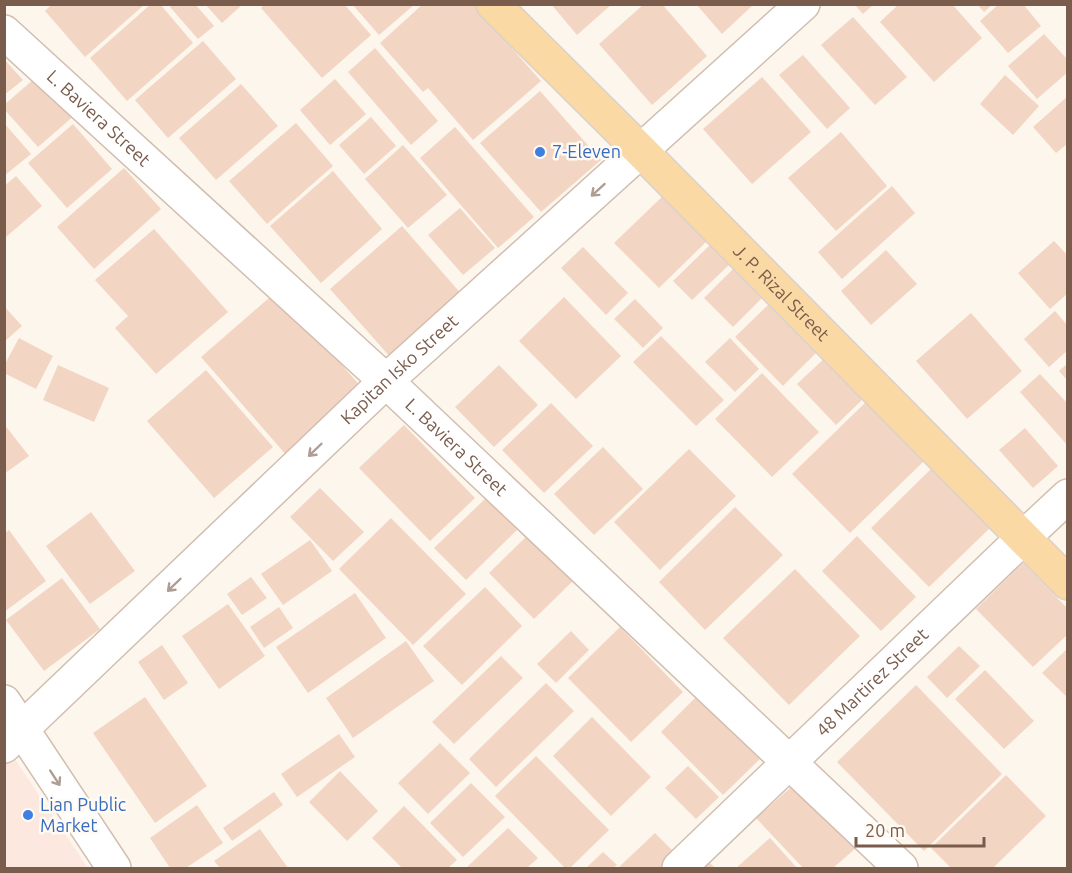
<svg xmlns="http://www.w3.org/2000/svg" width="1072" height="873" font-family="Ubuntu,sans-serif">
<style>
.commercial{fill:#fde8e0}
.building{fill:#f3d5c3}
.lines{fill:none;stroke-linecap:round;stroke-linejoin:round}
.street-casing{stroke:#d1beb0;stroke-width:36}
.secondary-casing{stroke:#d6c0b0;stroke-width:36}
.primary-casing{stroke:#dad1cd;stroke-width:36}
.street{stroke:#fff;stroke-width:33}
.secondary{stroke:#fff;stroke-width:33}
.primary{stroke:#fbd9a5;stroke-width:33}
.oneway{stroke:#af9d94}
.shop-dot{fill:#3f7fe0;stroke:#fffaf3;stroke-width:2}
.labels{text-anchor:middle;stroke-width:5;stroke-linejoin:round;paint-order:stroke}
.street-label{font-size:18px;fill:#7a5c4d;stroke:#fffaf3}
.shop-label{font-size:18px;fill:#366cbe;stroke:#fffaf3;text-anchor:start}
</style>
<rect width="100%" height="100%" fill="#fdf6ec"/>
<path class="commercial" d="M12 755 88 868H5L4 762Z"/>
<g class="building">
<path d="M52 4H145L85 57 45 11Z"/>
<path d="M151 4H160L193 43 127 101 90 58Z"/>
<path d="M172 4H195L214 26 198 39 170 7Z"/>
<path d="M205 4H243L222 23Z"/>
<path d="M265 4H344L371 35 322 78 261 8Z"/>
<path d="M352 4H415L379 35Z"/>
<path d="M423 4H473L541 81 473 140 428 88 423 92 380 43Z"/>
<path d="M551 4H612L577 35Z"/>
<path d="M644 4H662L707 56 652 105 599 44Z"/>
<path d="M696 4H754L722 34Z"/>
<path d="M854 4H874L863 14Z"/>
<path d="M899 4H952L982 38 934 82 880 22Z"/>
<path d="M977 4H993L984 12Z"/>
<path d="M999 4H1023L1041 26 1008 53 980 21Z"/>
<path d="M853 17 907 77 875 105 821 45Z"/>
<path d="M1044 34 1068 60V72L1037 99 1008 66Z"/>
<path d="M203 41 236 79 168 138 135 100Z"/>
<path d="M375 48 438 121 411 145 348 72Z"/>
<path d="M803 55 850 108 827 129 779 75Z"/>
<path d="M4 59 23 80 4 95Z"/>
<path d="M41 73 76 114 38 147 4 109V105Z"/>
<path d="M1005 75 1039 106 1013 135 980 104Z"/>
<path d="M762 77 811 132 752 184 703 129Z"/>
<path d="M335 79 366 114 330 145 300 110Z"/>
<path d="M241 84 278 126 216 180 179 138Z"/>
<path d="M540 91 601 160 541 212 480 143Z"/>
<path d="M1068 96V143L1056 153 1033 127Z"/>
<path d="M371 117 396 146 364 174 339 145Z"/>
<path d="M4 123 31 154 4 176Z"/>
<path d="M296 123 333 166 267 224 229 181Z"/>
<path d="M73 124 112 169 67 208 28 163Z"/>
<path d="M455 127 534 217 498 248 420 158Z"/>
<path d="M841 132 887 186 836 231 788 178Z"/>
<path d="M403 145 447 195 408 228 365 179Z"/>
<path d="M124 168 161 209 94 269 57 227Z"/>
<path d="M333 171 382 229 321 283 270 226Z"/>
<path d="M16 176 42 206 6 237 4 235V186Z"/>
<path d="M892 186 915 213 842 279 818 252Z"/>
<path d="M665 194 709 239 659 288 614 243Z"/>
<path d="M460 208 495 248 463 275 428 235Z"/>
<path d="M402 226 463 296 392 359 330 289Z"/>
<path d="M154 229 228 312 156 374 115 328 128 316 95 280Z"/>
<path d="M1054 241 1068 256V293L1050 309 1018 273Z"/>
<path d="M710 245 729 265 692 300 673 281Z"/>
<path d="M583 247 628 293 606 315 561 268Z"/>
<path d="M886 250 917 284 871 325 841 291Z"/>
<path d="M736 266 765 295 733 327 704 298Z"/>
<path d="M277 291 363 389 287 456 201 357Z"/>
<path d="M564 297 621 356 576 399 519 341Z"/>
<path d="M635 299 663 328 643 348 614 319Z"/>
<path d="M773 300 821 348 783 386 735 337Z"/>
<path d="M4 306 22 326 4 342Z"/>
<path d="M1055 311 1068 326V350L1049 367 1024 339Z"/>
<path d="M971 313 1022 371 967 419 916 361Z"/>
<path d="M661 336 724 400 696 426 633 362Z"/>
<path d="M19 338 53 356 36 389 4 373V366Z"/>
<path d="M730 338 759 369 735 392 705 362Z"/>
<path d="M826 357 865 397 836 425 797 384Z"/>
<path d="M1068 363V381L1059 371Z"/>
<path d="M58 365 109 388 94 422 43 400Z"/>
<path d="M499 365 538 405 494 447 455 407Z"/>
<path d="M206 370 273 447 214 498 147 421Z"/>
<path d="M762 373 819 432 772 477 715 419Z"/>
<path d="M1040 374 1068 404V446L1020 392Z"/>
<path d="M868 400 926 459 850 533 792 474Z"/>
<path d="M551 403 593 446 544 493 502 450Z"/>
<path d="M4 424 29 456 4 474Z"/>
<path d="M404 425 475 498 430 541 359 468Z"/>
<path d="M1025 428 1058 466 1033 488 999 450Z"/>
<path d="M603 447 643 489 594 535 554 494Z"/>
<path d="M689 449 736 496 660 570 614 522Z"/>
<path d="M935 465 993 525 929 587 871 528Z"/>
<path d="M320 488 364 532 333 561 290 517Z"/>
<path d="M486 498 517 530 466 580 434 548Z"/>
<path d="M735 507 783 555 705 630 659 582Z"/>
<path d="M91 512 135 571 90 604 46 546Z"/>
<path d="M391 518 466 594 413 645 339 569Z"/>
<path d="M9 530 46 581 4 612V534Z"/>
<path d="M531 532 576 578 534 619 489 573Z"/>
<path d="M857 536 916 597 881 631 822 571Z"/>
<path d="M310 540 332 571 283 605 261 574Z"/>
<path d="M1023 563 1068 609V634L1033 667 976 609Z"/>
<path d="M795 569 860 636 789 705 723 638Z"/>
<path d="M251 577 267 598 242 615 227 594Z"/>
<path d="M62 578 100 629 44 671 6 620Z"/>
<path d="M485 587 522 626 462 685 423 646Z"/>
<path d="M355 593 386 638 308 693 276 647Z"/>
<path d="M228 604 265 656 219 689 182 636Z"/>
<path d="M279 607 293 628 264 648 250 627Z"/>
<path d="M620 627 683 692 631 742 568 678Z"/>
<path d="M571 631 589 650 556 683 537 664Z"/>
<path d="M406 641 434 681 353 738 326 698Z"/>
<path d="M162 645 188 683 164 700 138 662Z"/>
<path d="M959 646 980 666 947 698 927 677Z"/>
<path d="M1068 648V698L1042 673Z"/>
<path d="M501 656 523 678 454 744 432 722Z"/>
<path d="M985 670 1034 721 1004 749 955 699Z"/>
<path d="M546 683 574 711 496 787 469 759Z"/>
<path d="M916 685 1002 774 924 851 837 762Z"/>
<path d="M698 695 760 759 723 795 661 732Z"/>
<path d="M145 697 207 786 155 823 93 733Z"/>
<path d="M592 717 651 777 611 816 553 756Z"/>
<path d="M339 734 355 757 297 797 281 774Z"/>
<path d="M440 743 470 773 428 814 398 783Z"/>
<path d="M536 756 609 830 570 868H565L495 796Z"/>
<path d="M688 766 719 797 696 819 665 788Z"/>
<path d="M340 771 378 811 347 841 309 802Z"/>
<path d="M1006 775 1046 816 993 868H951L931 848Z"/>
<path d="M471 783 505 817 463 857 430 823Z"/>
<path d="M796 783 856 848 833 868H803L756 818Z"/>
<path d="M274 792 283 805 232 841 223 828Z"/>
<path d="M197 805 223 843 186 868H170L150 838Z"/>
<path d="M404 806 457 860 448 868H402L372 838Z"/>
<path d="M508 828 538 858 527 868H466Z"/>
<path d="M260 829 288 868H220L214 861Z"/>
<path d="M655 833 677 855 663 868H618Z"/>
<path d="M770 838 797 868H736Z"/>
<path d="M603 852 617 865 613 868H586Z"/>
<path d="M706 859 715 868H696Z"/>
</g>
<g class="lines">
<g class="street-casing">
<g id="street">
<path id="s1" d="M4 32 386 381 901 868"/>
<path d="M4 702 114 868"/>
<path id="s2" d="M4 746 386 381 803 4"/>
<path id="s3" d="M679 868 1024 537"/>
</g>
</g>
<g class="secondary-casing">
<path id="secondary" d="M1024 537 1068 496"/>
</g>
<g class="primary-casing">
<g id="primary">
<path id="s4" d="M493 4 641 151 1068 583"/>
</g>
</g>
<use href="#street" class="street"/>
<use href="#secondary" class="secondary"/>
<use href="#primary" class="primary"/>
</g>
<defs><path id="oneway-shaft" d="M-6 0H5M1.5-3L5.5 0L1.5 3" fill="none" stroke-width="1.6" stroke-linecap="round" stroke-linejoin="round" transform="scale(1.5)"/></defs>
<g class="oneway">
<use href="#oneway-shaft" transform="translate(598 190) rotate(138)"/>
<use href="#oneway-shaft" transform="translate(315 450) rotate(136)"/>
<use href="#oneway-shaft" transform="translate(174 585) rotate(136)"/>
<use href="#oneway-shaft" transform="translate(55 778) rotate(57)"/>
</g>
<g class="shop-dot">
<circle cx="540" cy="152" r="6"/>
<circle cx="28" cy="815" r="6"/>
</g>
<g class="labels">
<g class="street-label">
<text dy="6" stroke="none"><textPath href="#s1" startOffset="128">L. Baviera Street</textPath></text>
<text dy="6" stroke="none"><textPath href="#s4" startOffset="408">J. P. Rizal Street</textPath></text>
<text dy="6" stroke="none"><textPath href="#s2" startOffset="546">Kapitan Isko Street</textPath></text>
<text dy="6" stroke="none"><textPath href="#s1" startOffset="614">L. Baviera Street</textPath></text>
<text dy="6" stroke="none"><textPath href="#s3" startOffset="268">48 Martirez Street</textPath></text>
</g>
<g class="shop-label">
<text x="552" y="158">7-Eleven</text>
<text x="40" y="811">Lian Public<tspan x="40" dy="21">Market</tspan></text>
</g>
</g>
<rect width="1072" height="873" fill="none" stroke="#7a5c4d" stroke-width="12"/>
<path d="M856 837v9h128v-9" fill="none" stroke="#7a5c4d" stroke-width="3"/>
<text x="865" y="837" font-size="18" fill="#7a5c4d" stroke="#fffaf3" stroke-width="4.5" paint-order="stroke">20 m</text>
</svg>
